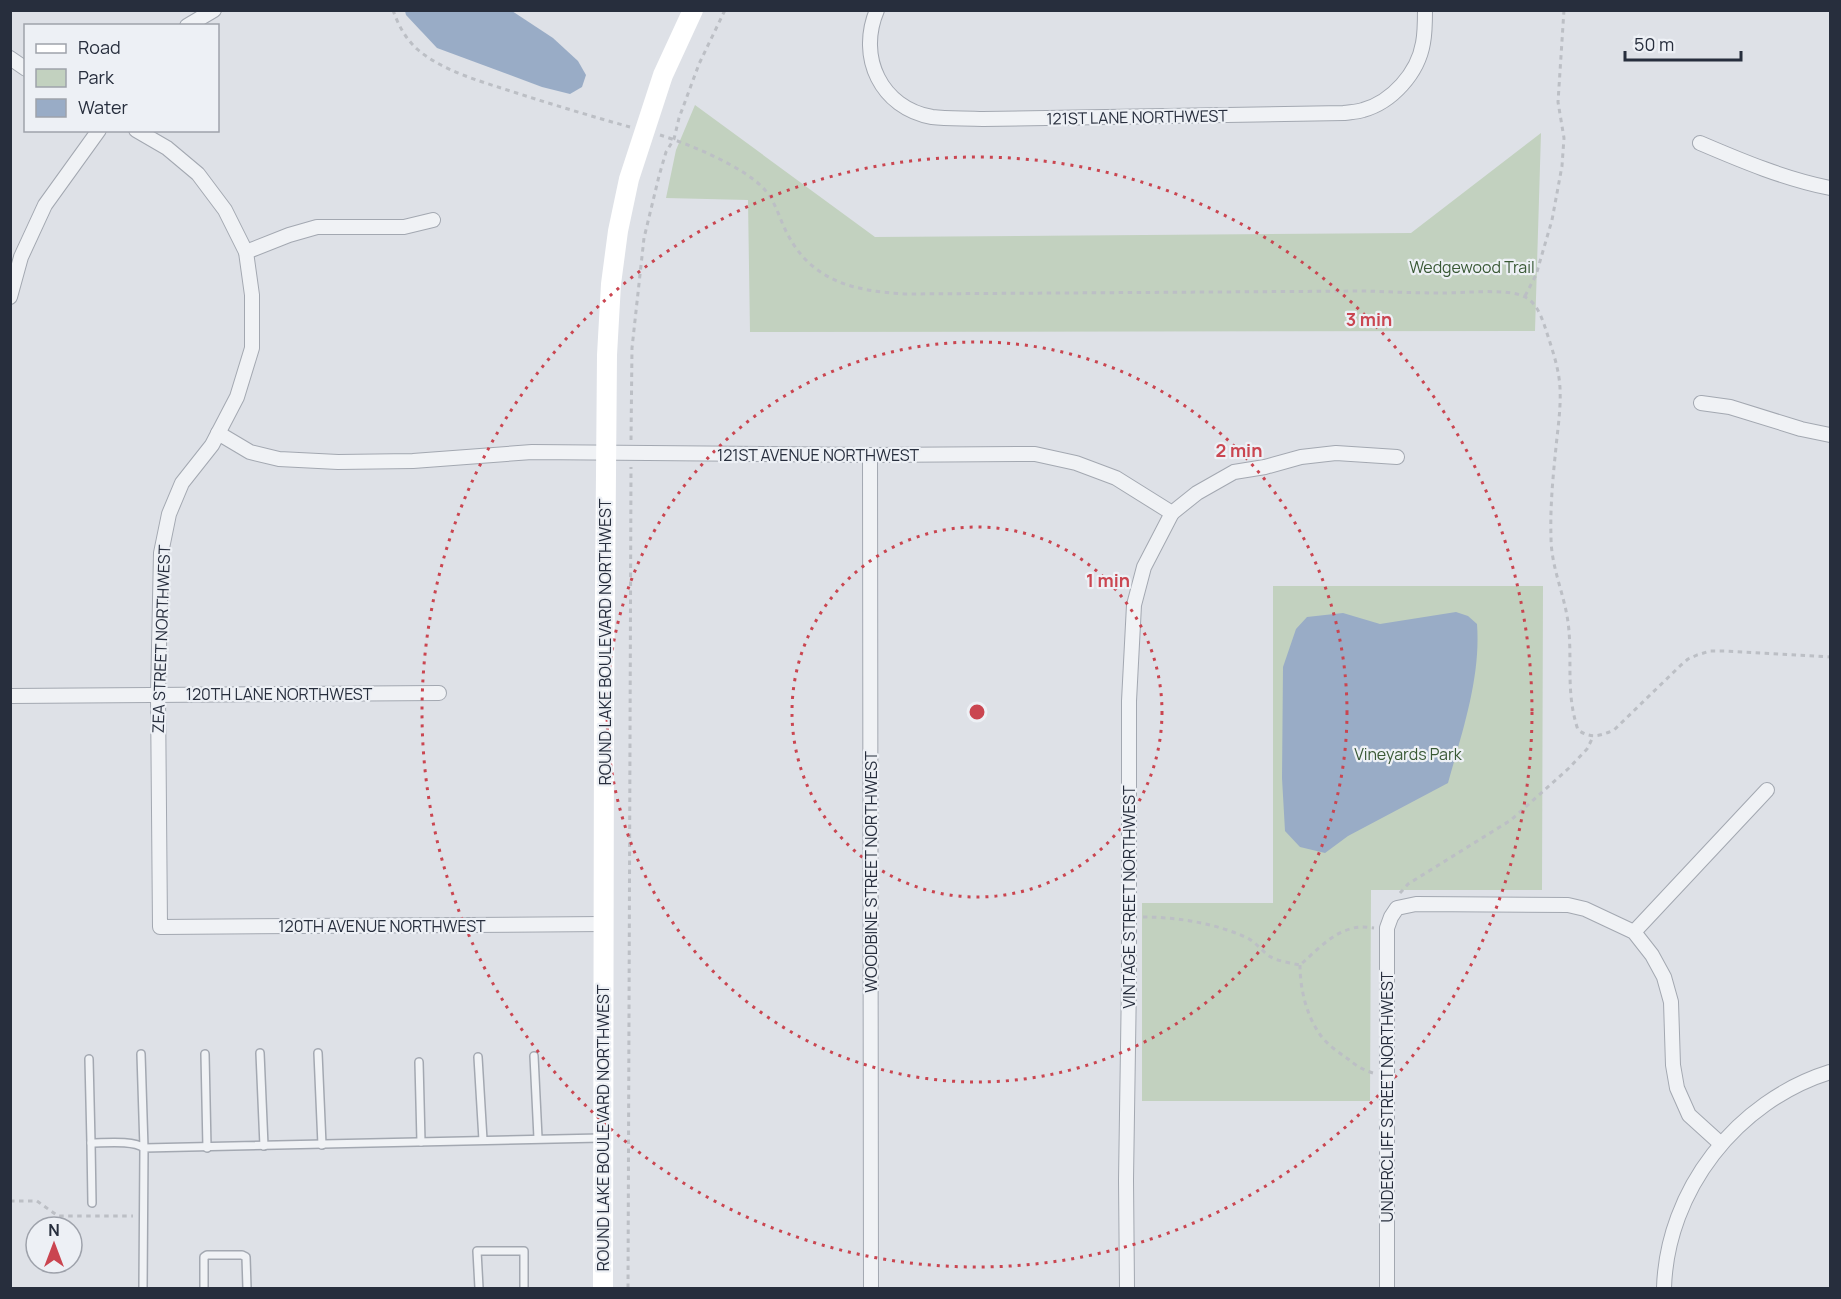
<svg xmlns="http://www.w3.org/2000/svg" width="1841" height="1299" font-family="Manrope,sans-serif">
<style>
.green{fill:#c2d1bf}
.water{fill:#99acc6}
.lines{fill:none;stroke-linecap:round;stroke-linejoin:round}
.lane-casing{stroke:#a3a8b1;stroke-width:10}
.street-casing{stroke:#a3a8b1;stroke-width:16}
.path{stroke:#bcbfc5;stroke-width:3;stroke-dasharray:4.5 4.5;stroke-linecap:butt}
.lane{stroke:#f0f2f5;stroke-width:7}
.street{stroke:#f0f2f5;stroke-width:14}
.secondary{stroke:#fff;stroke-width:20}
.ring{fill:none;stroke:#ca4550;stroke-width:3;stroke-dasharray:3 6}
.labels{text-anchor:middle;stroke-width:4.5;stroke-linejoin:round;paint-order:stroke}
.street-label{font-size:16px;fill:#272e3d;stroke:#edf0f5}
.park-label{font-size:16px;fill:#395935;stroke:#edf0f5}
.centre{fill:#ca4550;stroke:#edf0f5;stroke-width:3}
.ring-label{font-size:18px;text-anchor:middle;font-weight:bold;fill:#ca4550;stroke:#edf0f5;stroke-width:4.5;stroke-linejoin:round;paint-order:stroke}
</style>
<rect width="100%" height="100%" fill="#dee1e7"/>
<g class="green">
<path d="M695 105 875 237 1411 233 1541 133 1535 331 750 332 748 200 666 198 676 150Z"/>
<path d="M1273 586H1543L1542 890H1371L1370 1101H1142V903H1273Z"/>
</g>
<g class="water">
<path d="M405 11H512L553 38 578 61 586 75 582 87 570 94 542 87 437 48 406 15Z"/>
<path d="M1456 612 1468 616 1477 624C1481 678 1462 732 1448 783L1348 836 1325 853 1300 847 1285 831 1282 778 1283 667 1296 629 1307 617 1343 613 1380 624Z"/>
</g>
<g class="lines">
<g class="lane-casing">
<g id="lane">
<path d="M260 1053 264 1146"/>
<path d="M318 1053 322 1145"/>
<path d="M205 1054 207 1148"/>
<path d="M534 1056 538 1138"/>
<path d="M478 1057 483 1140"/>
<path d="M89 1059 91 1143C105 1143 133 1140 144 1148L141 1054"/>
<path d="M419 1062 421 1142"/>
<path d="M91 1143 92 1203"/>
<path d="M143 1288 144 1148 601 1138"/>
<path d="M204 1288V1257L207 1255H242L246 1257 247 1288"/>
<path d="M479 1288 477 1251H524V1288"/>
</g>
</g>
<g class="street-casing">
<g id="street">
<path d="M877 10C857 57 881 108 932 117 948 119 966 118 983 119L1344 113C1350 112 1357 112 1363 110 1392 102 1418 73 1423 43 1425 33 1425 22 1425 10"/>
<path d="M187 26 214 10"/>
<path d="M10 58 26 69"/>
<path d="M136 130 167 148 198 174 225 210 246 252 252 295V348L237 397 212 445 182 483 169 514 161 553 158 695 160 927 604 924"/>
<path d="M1700 143C1742 161 1785 179 1830 188"/>
<path d="M246 252 289 235 317 227H404L433 220"/>
<path d="M10 297 21 257 45 205 99 130"/>
<path d="M1701 403 1730 407 1801 429 1830 435"/>
<path d="M218 433 250 452 279 459 338 462 413 461 532 452 870 455 1035 454 1076 463 1116 478 1172 513 1197 493 1234 472 1265 467 1301 457 1336 453 1397 457"/>
<path d="M870 455 871 1288"/>
<path d="M10 696 439 693"/>
<path d="M1634 932 1767 790"/>
<path d="M1127 1288 1126 1180 1129 981V701L1134 605 1144 567 1172 513"/>
<path d="M1387 1288V928L1391 917 1397 908 1416 904 1568 905 1585 909 1634 932 1652 955 1664 977 1671 1002 1673 1065 1677 1088 1689 1115 1721 1144"/>
<path d="M1664 1288C1667 1190 1737 1101 1830 1072"/>
</g>
</g>
<g class="path">
<path d="M393 10C398 25 406 39 417 49 440 69 473 79 501 88 544 102 587 115 630 127"/>
<path d="M660 135C689 144 745 167 765 190 776 202 780 221 788 235 813 282 855 291 905 294L1367 291C1392 292 1418 293 1444 293 1464 293 1509 288 1525 297 1537 303 1542 318 1546 330 1552 349 1559 368 1560 388 1561 408 1558 427 1556 447 1553 477 1550 507 1551 537 1551 567 1564 593 1568 622 1573 660 1565 691 1578 730 1591 739 1600 736 1614 730L1681 665 1688 659 1697 655 1710 651H1725L1830 657"/>
<path d="M1525 296 1536 275 1552 220 1562 166 1564 138 1558 102 1564 10"/>
<path d="M631 440 632 348 644 238 659 176 666 152 674 139 679 118 699 64 725 10"/>
<path d="M1400 893 1408 884 1511 820 1569 768 1587 749 1593 737"/>
<path d="M1143 917C1176 917 1213 923 1243 936 1254 940 1260 949 1269 956 1277 961 1290 963 1300 965 1315 952 1331 934 1350 929 1358 926 1366 927 1374 928"/>
<path d="M1300 965C1300 988 1306 1014 1319 1033 1326 1044 1338 1052 1348 1059 1355 1065 1363 1070 1373 1073"/>
<path d="M10 1201H37L58 1216H133"/>
<path d="M628 1288 631 467"/>
</g>
<use href="#lane" class="lane"/>
<use href="#street" class="street"/>
<path class="secondary" d="M603 1288 604 710 607 355 611 284 618 231 629 179 663 75 693 10"/>
</g>
<g class="ring">
<circle cx="977" cy="712" r="185"/>
<circle cx="977" cy="712" r="370"/>
<circle cx="977" cy="712" r="555"/>
</g>
<g class="labels">
<g class="street-label">
<text transform="translate(1137 117) rotate(-1)" y="6">121ST LANE NORTHWEST</text>
<text x="818" y="461">121ST AVENUE NORTHWEST</text>
<text transform="translate(161 639) rotate(-88)" y="6">ZEA STREET NORTHWEST</text>
<text transform="translate(605 642) rotate(-90)" y="6">ROUND LAKE BOULEVARD NORTHWEST</text>
<text x="279" y="700">120TH LANE NORTHWEST</text>
<text transform="translate(871 872) rotate(-90)" y="6">WOODBINE STREET NORTHWEST</text>
<text transform="translate(1129 897) rotate(-90)" y="6">VINTAGE STREET NORTHWEST</text>
<text x="382" y="932">120TH AVENUE NORTHWEST</text>
<text transform="translate(1387 1097) rotate(-90)" y="6">UNDERCLIFF STREET NORTHWEST</text>
<text transform="translate(603 1128) rotate(-90)" y="6">ROUND LAKE BOULEVARD NORTHWEST</text>
</g>
<g class="park-label">
<text x="1472" y="273">Wedgewood Trail</text>
<text x="1408" y="760">Vineyards Park</text>
</g>
</g>
<circle cx="977" cy="712" r="9" class="centre"/>
<g class="ring-label">
<text x="1369" y="326">3 min</text>
<text x="1239" y="457">2 min</text>
<text x="1108" y="587">1 min</text>
</g>
<rect width="1841" height="1299" fill="none" stroke="#272e3d" stroke-width="24"/>
<rect x="24" y="24" width="195" height="108" fill="#edf0f5" stroke="#9ea2ab" stroke-width="1.5"/>
<rect x="36" y="44" width="30" height="9" fill="#ffffff" stroke="#9ea2ab" stroke-width="1.5"/>
<text x="78" y="54" font-size="18" fill="#272e3d">Road</text>
<rect x="36" y="69" width="30" height="18" fill="#c2d1bf" stroke="#9ea2ab" stroke-width="1.5"/>
<text x="78" y="84" font-size="18" fill="#272e3d">Park</text>
<rect x="36" y="99" width="30" height="18" fill="#99acc6" stroke="#9ea2ab" stroke-width="1.5"/>
<text x="78" y="114" font-size="18" fill="#272e3d">Water</text>
<g transform="translate(54 1245)"><circle r="28" fill="#edf0f5" stroke="#9ea2ab" stroke-width="1.5"/>
<path d="M0-4.5L10 22L0 15L-10 22Z" fill="#ca4550"/>
<text y="-9" font-size="16" font-weight="bold" text-anchor="middle" fill="#272e3d">N</text>
</g>
<path d="M1625 51v9h116v-9" fill="none" stroke="#272e3d" stroke-width="3"/>
<text x="1634" y="51" font-size="18" fill="#272e3d" stroke="#edf0f5" stroke-width="4.5" paint-order="stroke">50 m</text>
</svg>
